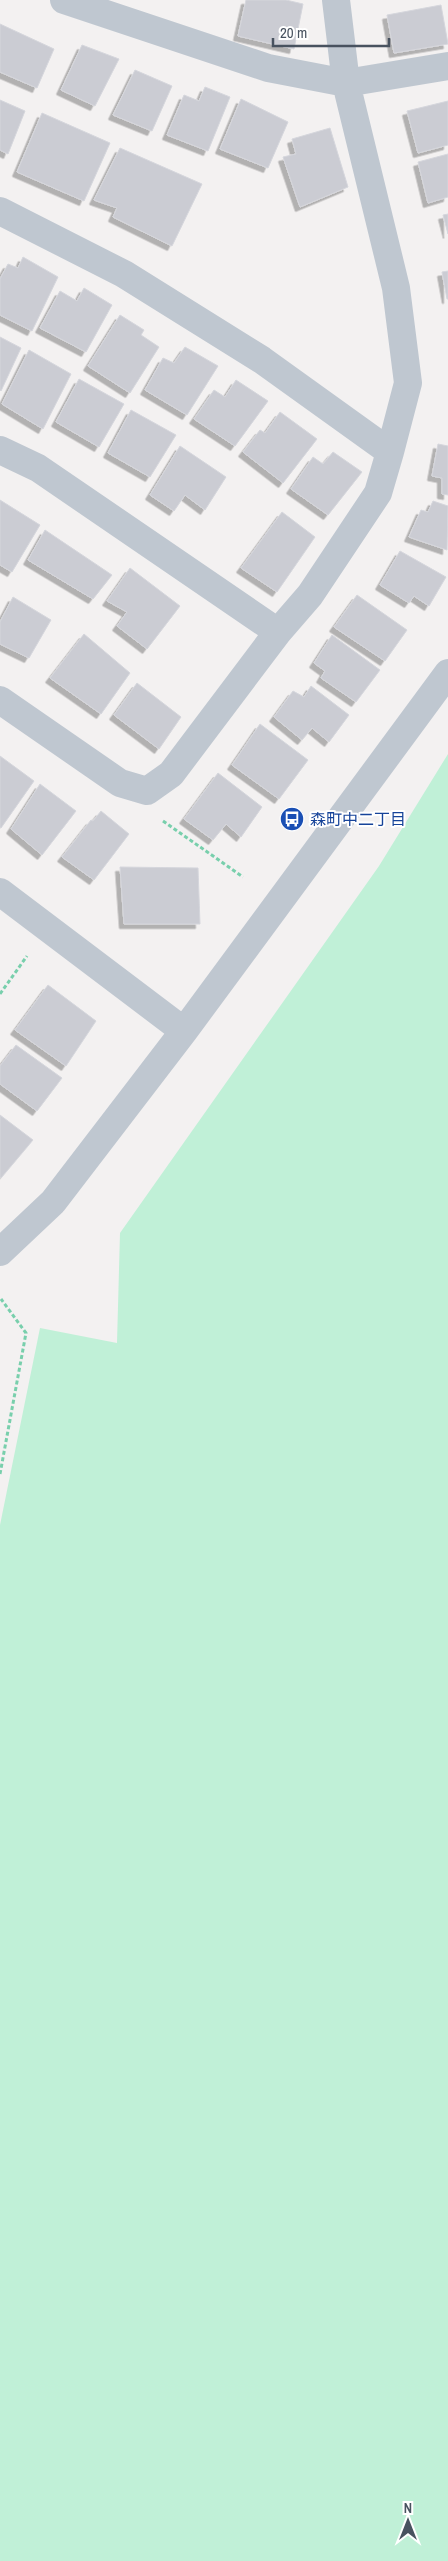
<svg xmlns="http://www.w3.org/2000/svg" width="448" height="2561" font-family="'Archivo Narrow','Noto Sans JP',sans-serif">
	<defs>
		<filter id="shadow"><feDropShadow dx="-4.5" dy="4.5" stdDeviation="0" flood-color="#0004"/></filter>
	</defs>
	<rect width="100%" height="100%" fill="#f3f1f1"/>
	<path fill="#c0f0d7" d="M448,754V2561H0V1525L40,1328L117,1343L120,1233L379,866Z"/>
	<path fill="#cbccd3" stroke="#d5d6dc" filter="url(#shadow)" d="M246,0H286L303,4L294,49L238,36Z
		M441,5L448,44L394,53L387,15Z
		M0,24L54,49L37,88L0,72Z
		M82,45L119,59L95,106L61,90Z
		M135,70L172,86L152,131L113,115Z
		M205,87L230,97L208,151L167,135L184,95L199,101Z
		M241,99L288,122L268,168L220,149Z
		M0,100L25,111L8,154L0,150Z
		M448,101V145L418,153L407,111Z
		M42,113L110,143L84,201L17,172Z
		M330,128L348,187L300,207L283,157L296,154L292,139Z
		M120,148L202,184L172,246L113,217L117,208L94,200Z
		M448,154V197L428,203L418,162Z
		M448,214V234L443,215Z
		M23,257L58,277L32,331L0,315V279L8,264L18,268Z
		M448,271V299H447L442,272Z
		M84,288L112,305L86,352L40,328L60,291L77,301Z
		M120,315L144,330L141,335L159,347L130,393L88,366Z
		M0,337L21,348L1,391L0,390Z
		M185,347L218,366L187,415L145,390L163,358L174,363Z
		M29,350L71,374L43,429L2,404Z
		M79,379L124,404L99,447L56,422Z
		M236,380L268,401L235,446L194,419L214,390L225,397Z
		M131,410L176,435L150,477L108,453Z
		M280,412L317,439L283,483L243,452L260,430L265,433Z
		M438,444L448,446V495L442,494V478L432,476Z
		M180,446L226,477L205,510L185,495L174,511L150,495Z
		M333,452L362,472L328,515L291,489L313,457L323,464Z
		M0,500L40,525L12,572L0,565Z
		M433,501L448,506L447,550L409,537L421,510L428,512Z
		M282,512L315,537L277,592L241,568Z
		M45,530L112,575L93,599L28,560Z
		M400,551L446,577L429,606L414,596L409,603L380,585Z
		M130,568L180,606L147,649L117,626L127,612L107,601Z
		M357,595L407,630L385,661L334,627Z
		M13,597L51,620L29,658L0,644V622Z
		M84,634L130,673L101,714L50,678Z
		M332,635L380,670L356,702L321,678L325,671L314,663Z
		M137,683L181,717L159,749L114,715Z
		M311,686L349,715L329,742L312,728L302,740L274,717L293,691L304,697Z
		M260,724L308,760L279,799L232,765Z
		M0,756L34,781L1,828L0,827Z
		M218,773L262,807L241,837L226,824L213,840L184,819Z
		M40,784L76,811L42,855L11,829Z
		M101,811L129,834L94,880L62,857L91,820L93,821Z
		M120,867L198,868L200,924H124Z
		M48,985L96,1021L66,1066L15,1030Z
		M16,1045L62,1078L37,1111L0,1084V1066Z
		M0,1115L33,1140L1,1178L0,1177Z"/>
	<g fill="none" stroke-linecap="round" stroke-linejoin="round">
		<path stroke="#78cfac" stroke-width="3" stroke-dasharray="4 2.5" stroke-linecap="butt" d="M163,821L243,877
			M0,994L27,956
			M0,1474L26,1333L1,1299"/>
		<path stroke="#bfc7d0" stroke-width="28" d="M64,0L268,68L346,83L448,66
			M336,0L346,83L396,288L408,383L390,452
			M0,211L124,274L262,360L390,452L378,493L310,595L278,632L171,774L147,791L120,783L0,700
			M0,450L38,468L278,632
			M0,892L184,1031
			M0,1252L53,1202L184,1031L448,673"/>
	</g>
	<defs>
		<g id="bus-disc" transform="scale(1.25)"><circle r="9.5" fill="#1a4fb4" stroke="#fff"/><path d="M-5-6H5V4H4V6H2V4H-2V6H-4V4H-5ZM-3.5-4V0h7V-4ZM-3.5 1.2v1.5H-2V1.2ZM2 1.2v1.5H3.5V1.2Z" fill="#fff"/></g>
	</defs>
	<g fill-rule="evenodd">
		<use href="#bus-disc" x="292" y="819"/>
	</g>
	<g text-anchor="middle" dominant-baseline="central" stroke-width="4" stroke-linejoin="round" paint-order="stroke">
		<g font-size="16" fill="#164399" stroke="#fff" text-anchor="start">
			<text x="310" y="819">森町中二丁目</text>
		</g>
	</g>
	<g transform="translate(408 2521)" stroke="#ffffff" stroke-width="4" paint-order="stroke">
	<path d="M0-4L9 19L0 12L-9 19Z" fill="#48525f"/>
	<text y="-8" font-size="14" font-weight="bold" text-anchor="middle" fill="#48525f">N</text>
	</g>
	<path d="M273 38v8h116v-8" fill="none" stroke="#48525f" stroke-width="2.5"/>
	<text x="280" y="38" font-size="15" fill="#48525f" stroke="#ffffff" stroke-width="4" paint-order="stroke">20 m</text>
</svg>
